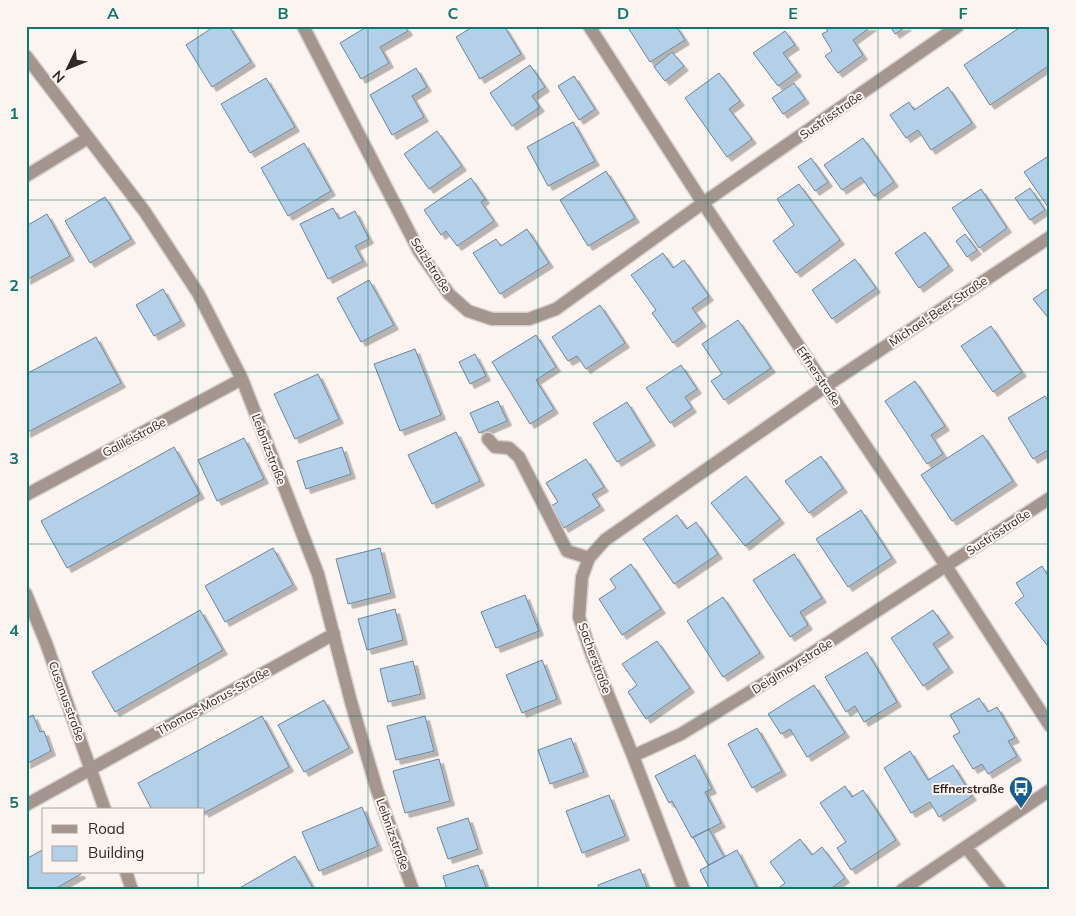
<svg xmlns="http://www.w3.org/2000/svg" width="1076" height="916" font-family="Mulish,sans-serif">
	<defs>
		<filter id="shadow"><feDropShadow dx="4.5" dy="4.5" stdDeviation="0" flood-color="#0004"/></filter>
	</defs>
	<rect width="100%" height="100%" fill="#fbf4f0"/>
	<path fill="#b4cfe8" stroke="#6c869d" filter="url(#shadow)" d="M215,26H229L251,62L212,87L186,45Z
		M368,26H405L408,31L380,47L389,63L361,79L340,43Z
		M474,26H504L521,54L480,79L456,37Z
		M627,26H676L685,40L650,62Z
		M824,26H872L853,40L863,55L838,73L825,56L832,51L822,34L828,31Z
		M890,26H907L895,34Z
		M1022,26H1044L1050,35V65L990,105L964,65Z
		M785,31L795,45L783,53L797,72L778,86L753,53Z
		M672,52L684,66L665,81L654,67Z
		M530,65L545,87L532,96L540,107L512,126L490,93Z
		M416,68L427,87L412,96L424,117L392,135L370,95Z
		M719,73L740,101L729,109L752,139L727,157L685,98Z
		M574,76L595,109L579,120L558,86Z
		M266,78L295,127L250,153L221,104Z
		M794,83L805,99L783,114L772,98Z
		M948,87L972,123L931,150L918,130L906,138L890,115L909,102L914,110Z
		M573,122L595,161L548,186L527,147Z
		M437,131L462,166L429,189L404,154Z
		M863,138L894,182L874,196L861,177L842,190L824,165Z
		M304,143L331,191L288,216L261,168Z
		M1050,155V210L1024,172Z
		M811,158L828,182L815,191L798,167Z
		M606,171L635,218L588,246L560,200Z
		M471,178L485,199L481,202L494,221L457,246L446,231L441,235L424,210Z
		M799,184L840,240L796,273L773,241L794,225L777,199Z
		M1030,188L1045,210L1030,220L1015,198Z
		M981,189L1007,228L979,248L952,208Z
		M105,197L131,239L90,263L65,221Z
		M333,208L339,219L355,211L369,239L355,246L363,261L328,279L300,224Z
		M47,214L70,256L26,280V226Z
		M527,229L549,263L500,294L473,253L496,239L501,246Z
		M925,232L949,266L919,288L895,253Z
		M965,234L977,250L967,257L956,241Z
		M663,253L673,268L684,260L709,296L692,308L702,322L673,343L652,313L656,310L631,275Z
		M855,259L876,288L832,319L812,290Z
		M369,280L394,325L361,342L337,298Z
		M1050,287V320L1033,299Z
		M163,289L181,321L154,336L136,305Z
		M600,305L625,343L586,369L577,356L568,361L552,337Z
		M738,320L771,368L724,400L711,381L722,374L702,344Z
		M991,326L1022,372L993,392L961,346Z
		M536,335L556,367L536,380L554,409L530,424L492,362Z
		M96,337L121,383L26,433V374Z
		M415,349L441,415L400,431L374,364Z
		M475,354L486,376L470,384L459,362Z
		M681,365L697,389L685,397L692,408L670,423L646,388Z
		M318,374L339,419L295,439L274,394Z
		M915,381L945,426L931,435L943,454L927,464L885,401Z
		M1045,396L1050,404V449L1033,459L1008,418Z
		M498,401L507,421L479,433L470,413Z
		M627,402L651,441L617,462L593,423Z
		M456,432L480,481L432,504L408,455Z
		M983,435L1013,481L952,521L921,475Z
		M244,438L264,479L217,501L198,460Z
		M174,447L200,494L67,568L41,521Z
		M342,447L351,474L306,489L297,461Z
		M821,456L843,488L809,513L785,481Z
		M586,459L604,487L592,494L600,506L564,528L551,506L558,502L546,483Z
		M746,476L780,519L745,546L711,503Z
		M861,510L892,558L848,587L816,539Z
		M677,515L687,529L696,522L718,554L674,584L643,539Z
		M273,548L293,585L225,622L205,586Z
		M380,548L391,593L348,604L336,559Z
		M794,554L822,598L800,612L808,625L790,637L753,580Z
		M631,564L661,609L622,635L599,599L616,588L610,579Z
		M1042,566L1050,579V649L1015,603L1024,596L1016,583Z
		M525,595L539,631L496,648L481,612Z
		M723,597L760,653L723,677L687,621Z
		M395,609L403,640L367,650L358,619Z
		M200,610L223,650L115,712L92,672Z
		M933,610L949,633L933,644L949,668L923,686L891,638Z
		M657,641L690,688L646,719L628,692L637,685L622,664Z
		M867,652L897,702L864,722L855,706L846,712L825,677Z
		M542,660L557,699L522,713L506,675Z
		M413,661L421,694L388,702L380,669Z
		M814,685L845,733L807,757L790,729L781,734L768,714Z
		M979,698L988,712L997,707L1015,738L1008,741L1017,756L988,774L982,764L973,769L953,736L960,732L950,715Z
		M324,700L349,748L304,772L278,725Z
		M33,715L40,732L44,731L51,751L26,764V719Z
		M262,716L289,767L204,813V810H152L138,783Z
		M425,716L434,751L396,760L387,726Z
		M757,728L782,771L752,788L728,744Z
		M571,738L584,772L550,784L538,750Z
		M910,751L928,780L953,765L972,796L939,817L930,802L911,813L884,768Z
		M695,755L712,789L705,792L721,823L692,838L672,801L669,803L655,776Z
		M439,759L450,801L405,813L393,771Z
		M845,786L852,797L863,790L896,840L851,870L837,848L846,842L820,803Z
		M609,795L625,836L582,853L566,811Z
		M362,807L378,846L319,871L302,832Z
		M468,818L478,849L448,859L437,828Z
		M709,829L724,857L708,865L693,837Z
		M800,839L812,855L822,847L845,878L829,890H776L785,883L770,862Z
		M44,849V872H80L81,874L53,890H26V859Z
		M737,850L757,888L754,890H710L700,870Z
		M295,856L314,890H236Z
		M478,865L487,890H447L443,876Z
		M640,869L648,890H599L598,885Z"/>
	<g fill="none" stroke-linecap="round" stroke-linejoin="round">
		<g stroke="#d7cfcb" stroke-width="15">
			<path id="minor" d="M303,26L419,251L449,294L468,311L492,319H529L556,309L703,203L958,26
				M589,26L703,203L946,566L1050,726
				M26,56L145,212L198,293L242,379L318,574L351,702L377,790L413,890
				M26,176L88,138
				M488,439L495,447L509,448L519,457L567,551L589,558
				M26,495L242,379
				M26,594L46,643L105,810
				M633,756L681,734L797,663L1050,498
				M26,805L334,634
				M966,847L1000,890
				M126,872L132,890
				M684,890L633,756L590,650L579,617L582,577L589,558L605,540L826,386L1050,237
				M902,890L1050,790"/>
		</g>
		<use href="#minor" stroke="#a5958f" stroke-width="12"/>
	</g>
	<path fill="none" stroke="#0f766e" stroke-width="1" stroke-opacity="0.55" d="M198,26V810M368,26V890M538,26V890M708,26V890M878,26V890M26,200H1050M26,372H1050M26,544H1050M26,716H1050M198,872V890"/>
	<defs>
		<g id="bus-pin" transform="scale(1.25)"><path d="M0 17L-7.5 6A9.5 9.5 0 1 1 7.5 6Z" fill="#165d91" stroke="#fbf4f0"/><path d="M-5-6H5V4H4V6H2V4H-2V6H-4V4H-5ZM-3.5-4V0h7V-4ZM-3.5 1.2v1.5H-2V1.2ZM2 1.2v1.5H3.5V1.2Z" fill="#fff"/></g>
	</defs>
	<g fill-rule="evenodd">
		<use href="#bus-pin" x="1021" y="788"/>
	</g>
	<g text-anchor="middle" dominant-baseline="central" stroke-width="4" stroke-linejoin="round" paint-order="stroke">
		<g font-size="12" fill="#352722" stroke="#fbf4f0">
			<text transform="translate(831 115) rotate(-35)">Sustrisstraße</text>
			<text transform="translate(431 265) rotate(57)">Sälzlstraße</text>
			<text transform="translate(938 311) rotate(-34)">Michael-Beer-Straße</text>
			<text transform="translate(819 376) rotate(56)">Effnerstraße</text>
			<text transform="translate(134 437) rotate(-28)">Galileistraße</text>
			<text transform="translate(269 449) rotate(69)">Leibnizstraße</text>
			<text transform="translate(998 532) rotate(-33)">Sustrisstraße</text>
			<text transform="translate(595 658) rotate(70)">Sacherstraße</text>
			<text transform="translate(792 666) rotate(-32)">Deiglmayrstraße</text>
			<text transform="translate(67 701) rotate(70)">Cusanusstraße</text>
			<text transform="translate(213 701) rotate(-29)">Thomas-Morus-Straße</text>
			<text transform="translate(393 834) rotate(70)">Leibnizstraße</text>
		</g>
		<g font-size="12" font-weight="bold" fill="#352722" stroke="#fbf4f0" text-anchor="end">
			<text x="1004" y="788">Effnerstraße</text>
		</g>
	</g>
	<rect width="1076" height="916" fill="none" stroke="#fbf4f0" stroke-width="55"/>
	<rect x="42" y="808" width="162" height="65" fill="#fbf4f0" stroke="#aca29e"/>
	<rect x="52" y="825" width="25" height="8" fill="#a5958f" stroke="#aca29e"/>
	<text x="88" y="834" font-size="15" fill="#352722">Road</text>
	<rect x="52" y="846" width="25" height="15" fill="#b4cfe8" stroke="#aca29e"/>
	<text x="88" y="858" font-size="15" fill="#352722">Building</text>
	<g transform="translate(68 68) rotate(227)" stroke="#fbf4f0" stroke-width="4" paint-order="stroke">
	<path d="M0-4L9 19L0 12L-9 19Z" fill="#352722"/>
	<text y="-8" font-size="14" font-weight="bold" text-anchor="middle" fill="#352722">N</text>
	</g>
	<rect x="28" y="28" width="1020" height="860" fill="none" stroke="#0f766e" stroke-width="2"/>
	<g font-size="16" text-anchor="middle" font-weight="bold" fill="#0f766e">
		<text x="113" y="19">A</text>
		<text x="283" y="19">B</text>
		<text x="453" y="19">C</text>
		<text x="623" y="19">D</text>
		<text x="793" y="19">E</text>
		<text x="963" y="19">F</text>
		<text x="14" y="119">1</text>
		<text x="14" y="291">2</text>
		<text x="14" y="464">3</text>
		<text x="14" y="636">4</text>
		<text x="14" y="808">5</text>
	</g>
</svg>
